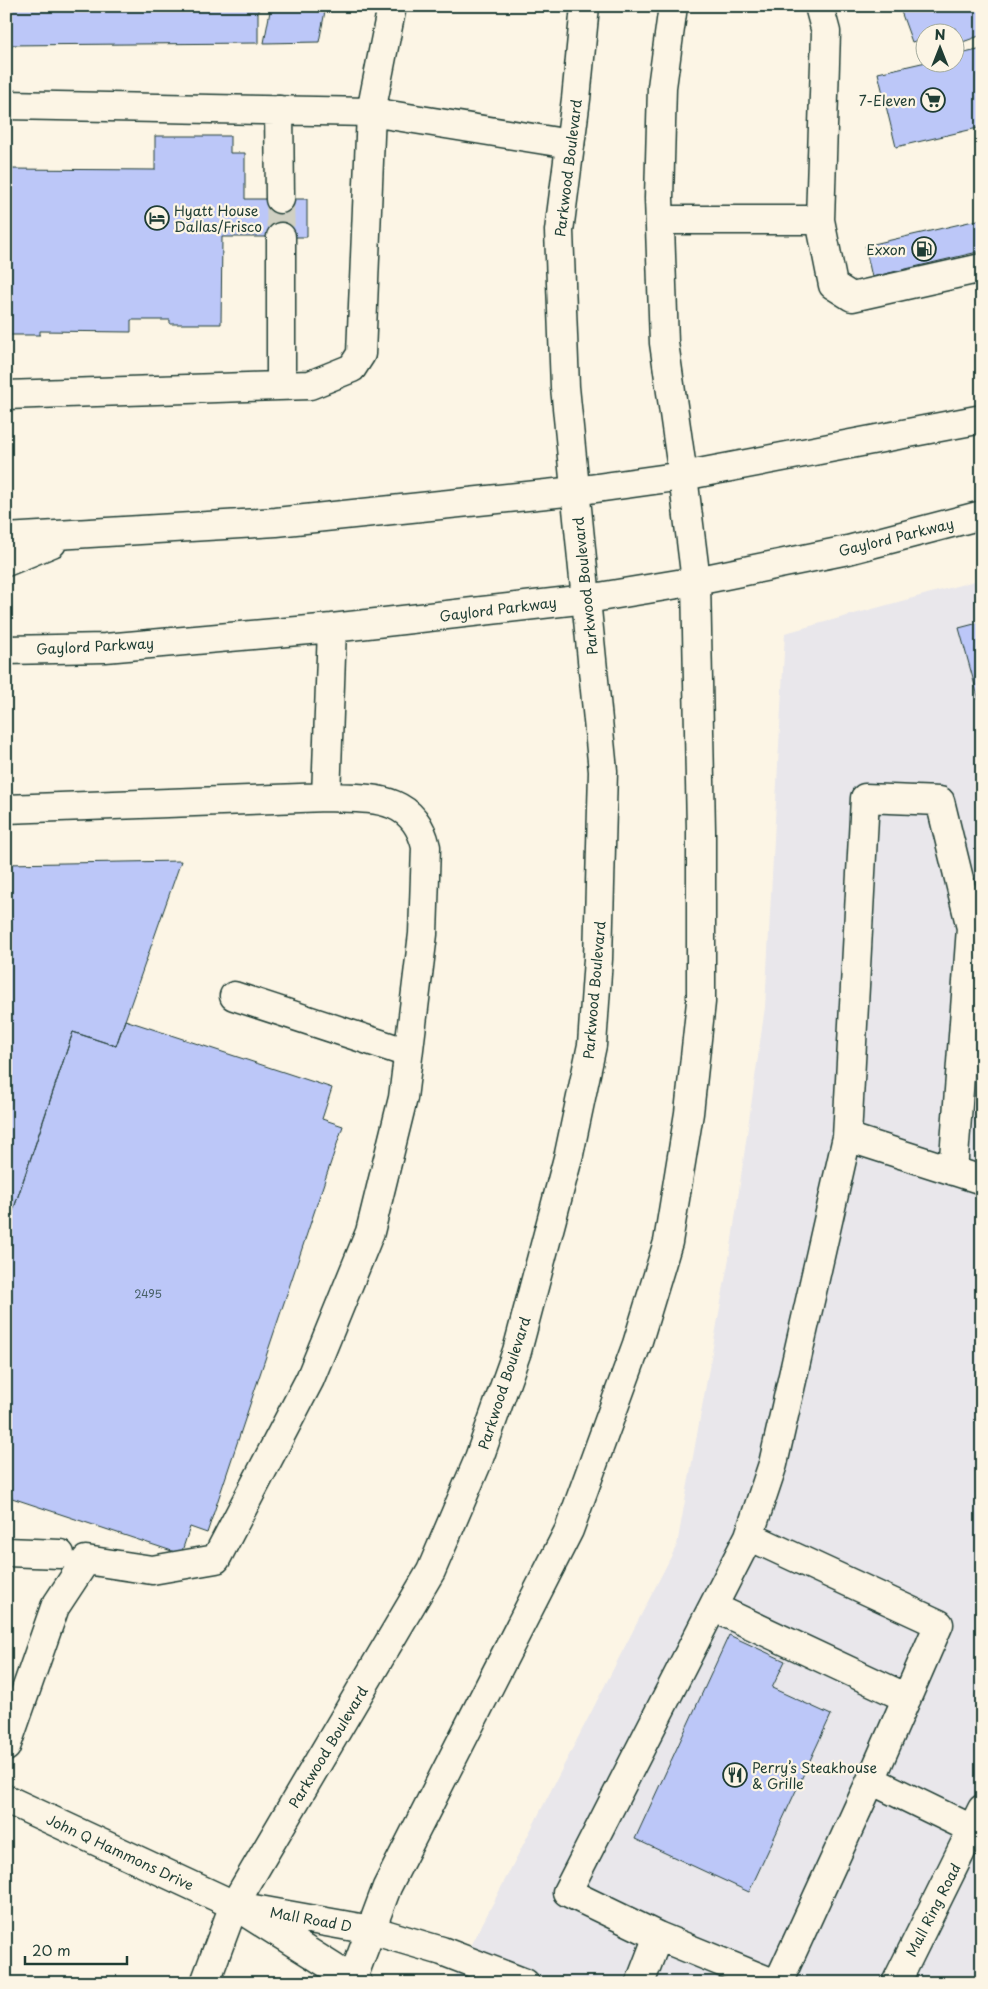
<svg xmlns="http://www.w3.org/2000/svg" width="988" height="1989" font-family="'Playpen Sans',sans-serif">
	<rect width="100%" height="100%" fill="#fcf5e5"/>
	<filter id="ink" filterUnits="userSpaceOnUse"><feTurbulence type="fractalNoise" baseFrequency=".02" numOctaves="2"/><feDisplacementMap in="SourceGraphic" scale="10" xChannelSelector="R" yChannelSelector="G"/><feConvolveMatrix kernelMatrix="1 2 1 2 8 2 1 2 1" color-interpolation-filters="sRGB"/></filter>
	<g filter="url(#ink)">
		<path fill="#e9e7eb" d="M982,579V1983H452L677,1545L731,1247L765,1007L785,633Z"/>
		<path fill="#bcc7f8" stroke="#1f3d34" d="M6,6H258V43L6,45Z
			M271,6H326L319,42L264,43Z
			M899,6H982V35L960,43L955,28L941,32H926V38L912,42Z
			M982,49V127L896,147L878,73L926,62H956V55Z
			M155,136H230V153H245V199H307V237H222L221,324H170V320H131V332L40,331V335H6V169L155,170Z
			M982,219V251L872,277L865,246Z
			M982,622V711L959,628Z
			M181,861L116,1046L73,1032L6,1232V864Z
			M125,1020L332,1088L322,1119L343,1126L207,1533L190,1527L181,1554L6,1496V1232L73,1032L116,1046Z
			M729,1635L785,1661L772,1688L831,1715L749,1892L635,1839Z"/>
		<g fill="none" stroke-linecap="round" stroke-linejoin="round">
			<path stroke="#d0d0c2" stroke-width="28" stroke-dasharray="28 14" stroke-linecap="butt" d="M280,199L281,237"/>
			<g stroke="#1f3d34" stroke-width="31">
				<path id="minor" d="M6,105L371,112L392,6
					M279,110L280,199
					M660,220H820L826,32L819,6
					M820,220L833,285L852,297L982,268
					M281,237V385
					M6,395L310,385L352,368L361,354L371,112L570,144
					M6,538L276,522L575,491L683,476L982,419
					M6,562L52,543
					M6,650L105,648L332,628L587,599L696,581L848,550L982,515
					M326,797L332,628
					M6,809L326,797C368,799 414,793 426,847L423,934L403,1098L370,1232L310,1379L216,1559L152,1570L86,1560L55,1607L6,1747
					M234,996L408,1053
					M953,1171L971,928L940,801L865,798L847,1137L982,1180
					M749,1536L773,1464L847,1137
					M6,1552L60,1554
					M713,1607L907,1698
					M871,1780L982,1834
					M6,1799L234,1905L358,1983
					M248,1908L371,1930L442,1951L525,1983
					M640,1983L658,1936
					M773,1983L658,1936L567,1892L749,1536L939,1624L871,1780L778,1983
					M896,1983L982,1809"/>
			</g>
			<g stroke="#1f3d34" stroke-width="31">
				<path id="major" d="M205,1983L234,1905L431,1571L478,1461L517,1351L569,1154L592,1045L598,959L603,771L565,387L559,231L576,99L585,6
					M351,1983L387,1887L569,1530L637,1344L668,1242L689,1113L701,1002V831L696,581L683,476L664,343L659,198L662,87L673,6"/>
			</g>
			<use href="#minor" stroke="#fcf5e5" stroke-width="28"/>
			<use href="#major" stroke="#fcf5e5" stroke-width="28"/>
		</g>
	</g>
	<defs>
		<g id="supermarket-ring" transform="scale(1.25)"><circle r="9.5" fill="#fcf5e5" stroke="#1f3d34" stroke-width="1.5"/><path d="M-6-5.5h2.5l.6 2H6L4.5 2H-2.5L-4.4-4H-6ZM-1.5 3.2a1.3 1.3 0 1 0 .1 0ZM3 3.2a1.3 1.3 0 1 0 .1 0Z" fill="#1f3d34"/></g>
		<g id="hotel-ring" transform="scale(1.25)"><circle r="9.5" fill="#fcf5e5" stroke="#1f3d34" stroke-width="1.5"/><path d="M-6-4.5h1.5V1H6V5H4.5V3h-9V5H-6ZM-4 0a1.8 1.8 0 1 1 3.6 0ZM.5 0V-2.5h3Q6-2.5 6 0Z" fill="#1f3d34"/></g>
		<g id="fuel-ring" transform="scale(1.25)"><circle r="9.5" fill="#fcf5e5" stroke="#1f3d34" stroke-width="1.5"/><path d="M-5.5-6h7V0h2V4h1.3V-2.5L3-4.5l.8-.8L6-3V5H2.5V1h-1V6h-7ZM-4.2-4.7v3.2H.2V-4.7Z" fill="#1f3d34"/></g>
		<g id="restaurant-ring" transform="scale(1.25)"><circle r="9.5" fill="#fcf5e5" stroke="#1f3d34" stroke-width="1.5"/><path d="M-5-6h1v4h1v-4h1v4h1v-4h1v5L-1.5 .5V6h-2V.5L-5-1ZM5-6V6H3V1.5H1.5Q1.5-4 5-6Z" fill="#1f3d34"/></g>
	</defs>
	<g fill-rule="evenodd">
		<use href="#supermarket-ring" x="933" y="100"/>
		<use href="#hotel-ring" x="157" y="218"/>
		<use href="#fuel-ring" x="924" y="249"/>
		<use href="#restaurant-ring" x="735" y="1775"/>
	</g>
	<g text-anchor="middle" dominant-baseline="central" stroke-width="4.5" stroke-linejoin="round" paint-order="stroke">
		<g font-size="11" fill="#466065">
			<text x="148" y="1293">2495</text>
		</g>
		<g font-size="14" fill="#1f3d34" stroke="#fcf5e5" text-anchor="end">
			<text x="916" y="100">7-Eleven</text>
			<text x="174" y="210" text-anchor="start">Hyatt House<tspan x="174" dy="16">Dallas/Frisco</tspan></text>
			<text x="906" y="249">Exxon</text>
			<text x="752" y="1767" text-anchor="start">Perry’s Steakhouse<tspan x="752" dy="16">&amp; Grille</tspan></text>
		</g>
		<g font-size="14" fill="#1f3d34" stroke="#fcf5e5">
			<text transform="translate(568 168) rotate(-83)">Parkwood Boulevard</text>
			<text transform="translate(896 537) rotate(-14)">Gaylord Parkway</text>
			<text transform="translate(585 586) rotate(-96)">Parkwood Boulevard</text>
			<text transform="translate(498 609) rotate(-7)">Gaylord Parkway</text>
			<text transform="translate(95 646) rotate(-3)">Gaylord Parkway</text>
			<text transform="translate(594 990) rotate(-85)">Parkwood Boulevard</text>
			<text transform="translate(504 1383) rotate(-72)">Parkwood Boulevard</text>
			<text transform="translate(328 1747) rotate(-59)">Parkwood Boulevard</text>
			<text transform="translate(120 1852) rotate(25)">John Q Hammons Drive</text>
			<text transform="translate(933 1910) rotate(-63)">Mall Ring Road</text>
			<text transform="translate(311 1919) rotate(10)">Mall Road D</text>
		</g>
	</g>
	<rect width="988" height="1989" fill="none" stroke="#fcf5e5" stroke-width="25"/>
	<rect x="12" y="12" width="963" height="1964" fill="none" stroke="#1f3d34" stroke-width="2" filter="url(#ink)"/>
	<g transform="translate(940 48)"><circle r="24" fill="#fcf5e5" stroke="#a4ab9e"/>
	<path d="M0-4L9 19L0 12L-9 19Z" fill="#1f3d34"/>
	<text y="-8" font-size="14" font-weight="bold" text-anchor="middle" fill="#1f3d34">N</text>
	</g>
	<path d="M25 1956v8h102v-8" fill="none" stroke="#1f3d34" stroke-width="2.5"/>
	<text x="32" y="1956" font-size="15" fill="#1f3d34" stroke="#fcf5e5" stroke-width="4" paint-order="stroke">20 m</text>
</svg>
